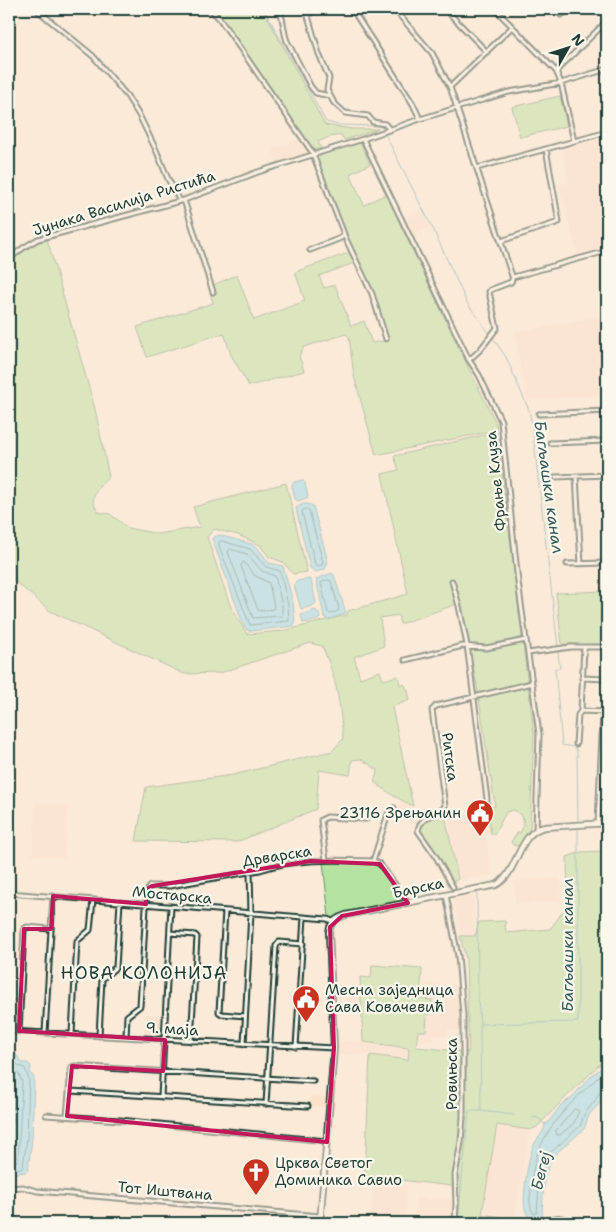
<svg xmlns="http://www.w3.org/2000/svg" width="616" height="1232" font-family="'Shantell Sans',sans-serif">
	<rect width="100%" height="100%" fill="#fbead8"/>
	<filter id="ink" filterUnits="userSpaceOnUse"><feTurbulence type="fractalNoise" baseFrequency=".02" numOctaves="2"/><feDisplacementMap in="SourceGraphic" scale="10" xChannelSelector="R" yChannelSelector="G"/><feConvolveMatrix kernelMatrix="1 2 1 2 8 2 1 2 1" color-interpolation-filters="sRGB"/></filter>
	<g filter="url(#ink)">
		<path fill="#fbe1ca" d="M607,135V247L578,255L558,185L568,182L562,148Z
			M300,139L309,152L277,163L272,149Z
			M422,210L430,228L411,237L403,219Z
			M607,315V395L527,400L514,332Z
			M404,800L425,818L416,829L395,810Z
			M36,803L68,805L64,858L32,855Z
			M487,810L491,834L485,835L493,875L459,881L447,818Z
			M560,878L561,901L515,904L514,881Z
			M474,894L475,936H460L453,898Z
			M426,983L459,985L461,1031L448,1030V1036L434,1035L433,1041L418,1040V1031L427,1014H431L432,999L424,998Z
			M336,990L362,991V1003L345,1002V999H335Z
			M146,1015L165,1016L164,1037L145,1035Z
			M339,1040L409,1047L408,1060L370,1055H339Z
			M310,1096L326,1097L325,1107L310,1106Z
			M497,1124L530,1130L515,1219L482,1214Z
			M373,1182L407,1185L404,1223L370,1221Z
			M416,1198L454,1200L453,1223H414Z"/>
		<path fill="#b4e2a0" stroke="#6a906a" d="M213,9H263L325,125L352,129H378L344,140L341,135L329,137L318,142L321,148L314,150L224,21Z
			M560,96L567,126L520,137L512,107Z
			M360,142L370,164L350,174L364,205L386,194L469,369L496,423L497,430L376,455L354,376L349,337L346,334L304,347L299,356L304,371L249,386L231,355L224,333L147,357L137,327L213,303L209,289L213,287V285L237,275L254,320L305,301L295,272L351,252L357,262L319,276L324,288L335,285L351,326L364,321L372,343L388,340C379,310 369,278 352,251L315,156Z
			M47,239L95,409L109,477C97,488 88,497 98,512L110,514L128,528L158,534L200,527L193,507L286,483L307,572L293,574L283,562L269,557L260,545L238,535L214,529L207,537L230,605L247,634L283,631L347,615L348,611L408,594L382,474L399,470L394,456L497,432L534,734L530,828L519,846L513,845L511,842L518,832L520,833C526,823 524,814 513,810L506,812L494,835L491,834L487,808L495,806L477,685L454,579H451L457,604L400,624L398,615L380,618L384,646L354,657L360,678L380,671L383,680L398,676L400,685L404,684L408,691L410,700L392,707L413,806L394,796L374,782L378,770L361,759L352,760L350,775L319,770L316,809L237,842L136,841L146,787L233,775L332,751L343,739C340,703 337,679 322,646L310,643L220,673L184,674L50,611L9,576V262C19,251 31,242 47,239Z
			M607,591V645L562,644L556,593Z
			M445,816L458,879L451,883L419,831L430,817L436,818Z
			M607,851V1057L562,1101L537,1127L530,1130L497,1125L482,1214L515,1219L512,1223H458L461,1187L365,1176L370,1055L408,1060L409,1048L363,1042L360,977L371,978L372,965L422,969L420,999L432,1000L431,1014L427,1015L426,1031H418L416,1047L469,1052L466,959L460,936H475L479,922L505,921L506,933L550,929L568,905L567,857L581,852Z
			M323,862L376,864L406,902L334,919L329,917Z
			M9,1000H19L17,1030H9Z"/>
		<path fill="#8fdaef" stroke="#629ba4" d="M302,480L305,483L308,497L298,501L295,499L292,485L294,482Z
			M303,504H308L313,506L328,562L325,569L316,572L310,568L297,513L296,508Z
			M219,535L252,544L257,547L269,563L283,566L293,602L295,624L294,626L251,631L247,630L243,624L215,547L212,538Z
			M332,573L334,575L346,613L328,620L324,616L316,579Z
			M309,579L311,580L316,603L312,606L301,609L294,585L297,581Z
			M315,610L319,613L320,618L318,620L303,623L301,615Z
			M9,1054H16L22,1063H27L31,1066L30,1073L34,1077L32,1139L28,1170L25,1172L9,1174Z
			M607,1064V1094H604L601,1102L589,1115L584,1129L553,1156L549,1165L545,1176L543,1195L542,1215L544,1223H531C530,1218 526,1214 525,1209C522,1196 528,1155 535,1143C538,1137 545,1132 545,1123L547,1124L561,1105L571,1098L592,1075Z"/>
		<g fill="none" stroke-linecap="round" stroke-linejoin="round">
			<path stroke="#4c7c7f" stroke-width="1" d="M307,509L309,511L323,562L322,565L318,566L315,564L302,512L303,510Z
				M222,541L250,549L266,567L280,571L288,605L289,621L250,625L219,546V542Z
				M231,549L247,554L262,571L275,576L282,605V616L253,618L228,552L229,550Z
				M244,562L254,575L269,583L274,606L273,609L260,611L258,610L241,566Z
				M329,580L331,581L339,609L338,611L330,614L328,612L321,583L323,581Z
				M9,1059L13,1060L19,1066L25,1068L29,1080L27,1138L23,1166L22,1168L9,1169
				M9,1066L19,1074L22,1082L18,1160L16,1162H9
				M607,1071C603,1074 598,1076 595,1080C561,1112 533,1139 531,1188C530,1197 528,1206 534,1214L537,1212L540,1174L549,1154L580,1126L585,1113L596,1099L600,1092L607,1089
				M9,1076L13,1079L15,1084L11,1153L9,1155
				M575,1109L579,1111L574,1123L560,1135H557L556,1131Z"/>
			<path stroke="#629ba4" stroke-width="1" d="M264,9L326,122L338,125L379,126L383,129
				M385,134L434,231L467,303L490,334
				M493,338L506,357L529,410L532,425L558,647
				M558,652L560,668H555L562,745L574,747L577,751L578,822
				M477,892L478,999L480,1024L481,1111L514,1115
				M480,1024L578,1022V830
				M532,1117L538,1118L546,1125
				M459,1223L458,1218L469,1111H481"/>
			<g stroke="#1f3d34" stroke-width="7">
				<path id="street" d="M36,9L93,56L127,96L140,117L157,152L168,179L180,201
					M210,9L219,18L312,152L344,234L341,238L310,250
					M279,9C284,20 283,30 287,41L311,87L316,93L330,96
					M315,9L308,16L319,54L329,78L327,90L334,103L345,113L368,116L373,122L385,124L390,130
					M352,9L413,104L420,119
					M394,9L432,53L450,87L512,276L513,277L511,282L490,290L489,292L497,328L480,350L469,360
					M445,9L487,52
					M495,9L556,71L561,83L574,141
					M554,9L561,15L570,9
					M556,71L607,21
					M450,87L512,27
					M477,168L607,132
					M184,200L213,292
					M344,235L372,294L386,339
					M501,241L559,222L546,149
					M9,259L23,248L38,239L184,200L258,172L363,139
					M513,277L607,251
					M539,414L607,411
					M550,443L607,441
					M576,476L581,564
					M555,477L607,475
					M567,564L607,563
					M452,581L459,606L467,645L487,799L485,810
					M528,653L571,647H607
					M405,660L463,646L486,648L526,640
					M582,678L607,679
					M581,711L607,712
					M576,744L578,715L581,711L584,647
					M598,824L603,712
					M536,830L539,734L518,582L501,421L479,375L469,360L363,139L420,119L509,92L561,83L607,69
					M326,860L321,820L327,817L366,819
					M373,861L388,814L394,808
					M453,887L435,855L418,831C420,815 438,816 445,806L432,710L436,706L532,683
					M9,893L327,919L333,921
					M446,895L458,956L463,1015V1117L461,1142L455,1175L456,1204L455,1223
					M225,911L219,1012L222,1014L245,1016
					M170,933L195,935L197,937L191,1041
					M9,1031L334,1048
					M19,1031L24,929L27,927L51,929
					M45,1033L53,896
					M72,1034L77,941L90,930L93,900
					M99,1036L102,979L116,967L120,902
					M126,1037L127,1016L140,1006L147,891L150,886H170L260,870C296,858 336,860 373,861L380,864L408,902
					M244,1044L251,913L250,872
					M296,1047L304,917
					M70,1091L308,1106
					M161,1097L171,906
					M266,1104L276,946L279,942L303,944
					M46,1115L120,1120L326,1141
					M67,1116L71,1068L74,1066L313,1081
					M9,1188L23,1187L37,1191L320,1216"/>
			</g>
			<g stroke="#1f3d34" stroke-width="8">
				<path id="secondary" d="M320,1223L334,1048L329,932C330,922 337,918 346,915L496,885C519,873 517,832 545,827L607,823
					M536,1223L558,1218L584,1223"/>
			</g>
			<use href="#street" stroke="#fbf7ec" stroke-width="3"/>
			<use href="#secondary" stroke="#fbf7ec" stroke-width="4.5"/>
		</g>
	</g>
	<path d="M0 0H616V1232H0ZM311,861L380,864L408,903L342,916L330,927L334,1048L327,1142L67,1116L72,1066L163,1071L165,1040L19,1031L24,929H51L53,896L146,904L147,889L152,886Z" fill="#fbead8" fill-opacity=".55" fill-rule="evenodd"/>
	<path fill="none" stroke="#c2185b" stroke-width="4" stroke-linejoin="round" d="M311,861L380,864L408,903L342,916L330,927L334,1048L327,1142L67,1116L72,1066L163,1071L165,1040L19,1031L24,929H51L53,896L146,904L147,889L152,886Z"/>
	<defs>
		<g id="civic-pin" transform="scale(1.4375)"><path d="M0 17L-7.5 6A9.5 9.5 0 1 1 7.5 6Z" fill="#c8321e" stroke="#fbf7ec"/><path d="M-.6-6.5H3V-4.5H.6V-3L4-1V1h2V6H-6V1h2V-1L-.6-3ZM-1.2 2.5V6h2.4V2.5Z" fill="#fff"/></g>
		<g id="church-pin" transform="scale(1.4375)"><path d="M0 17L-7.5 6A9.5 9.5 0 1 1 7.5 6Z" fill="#c8321e" stroke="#fbf7ec"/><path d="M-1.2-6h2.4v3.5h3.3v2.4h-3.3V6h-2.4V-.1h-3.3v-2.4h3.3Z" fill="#fff"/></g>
	</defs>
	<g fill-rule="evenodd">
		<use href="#civic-pin" x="480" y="813"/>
		<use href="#civic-pin" x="306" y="999"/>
		<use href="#church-pin" x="256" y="1172"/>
	</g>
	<g text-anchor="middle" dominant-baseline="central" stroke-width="4.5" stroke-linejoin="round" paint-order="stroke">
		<g font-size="15" fill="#1f3d34" stroke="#fbf7ec">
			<text transform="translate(124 203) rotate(-17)">Јунака Василија Ристића</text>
			<text transform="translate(496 481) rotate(-96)">Фрање Клуза</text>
			<text transform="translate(450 757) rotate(83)">Ритска</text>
			<text transform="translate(277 856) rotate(-9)">Дрварска</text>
			<text transform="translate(418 888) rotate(-12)">Барска</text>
			<text transform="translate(172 895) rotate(5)">Мостарска</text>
			<text transform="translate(172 1029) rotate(3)">9. маја</text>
			<text transform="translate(452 1074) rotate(-90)">Ровињска</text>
			<text transform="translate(165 1191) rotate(5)">Тот Иштвана</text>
		</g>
		<g font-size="15" fill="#1f3d34" stroke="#fbf7ec" text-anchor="start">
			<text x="461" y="813" text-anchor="end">23116 Зрењанин</text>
			<text x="325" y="990">Месна заједница<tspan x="325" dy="17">Сава Ковачевић</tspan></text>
			<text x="275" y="1163">Црква Светог<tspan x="275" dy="17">Доминика Савио</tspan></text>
		</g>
		<g font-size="16" font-style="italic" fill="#355c59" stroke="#fbf7ec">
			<text transform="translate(549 487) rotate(82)">Багљашки канал</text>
			<text transform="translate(567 945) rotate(-90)">Багљашки канал</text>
			<text transform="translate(541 1171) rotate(-76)">Бегеј</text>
		</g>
		<g font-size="18" letter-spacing="1" fill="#1f3d34" stroke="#fbf7ec">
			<text x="144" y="973">НОВА КОЛОНИЈА</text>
		</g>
	</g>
	<rect width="616" height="1232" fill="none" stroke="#fbf7ec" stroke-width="30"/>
	<rect x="15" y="15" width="586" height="1202" fill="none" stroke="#1f3d34" stroke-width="2" filter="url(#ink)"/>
	<g transform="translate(568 48) rotate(51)" stroke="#fbf7ec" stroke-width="4" paint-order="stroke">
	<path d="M0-4L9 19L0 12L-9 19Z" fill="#1f3d34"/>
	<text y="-8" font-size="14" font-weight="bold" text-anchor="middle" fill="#1f3d34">N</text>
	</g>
</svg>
